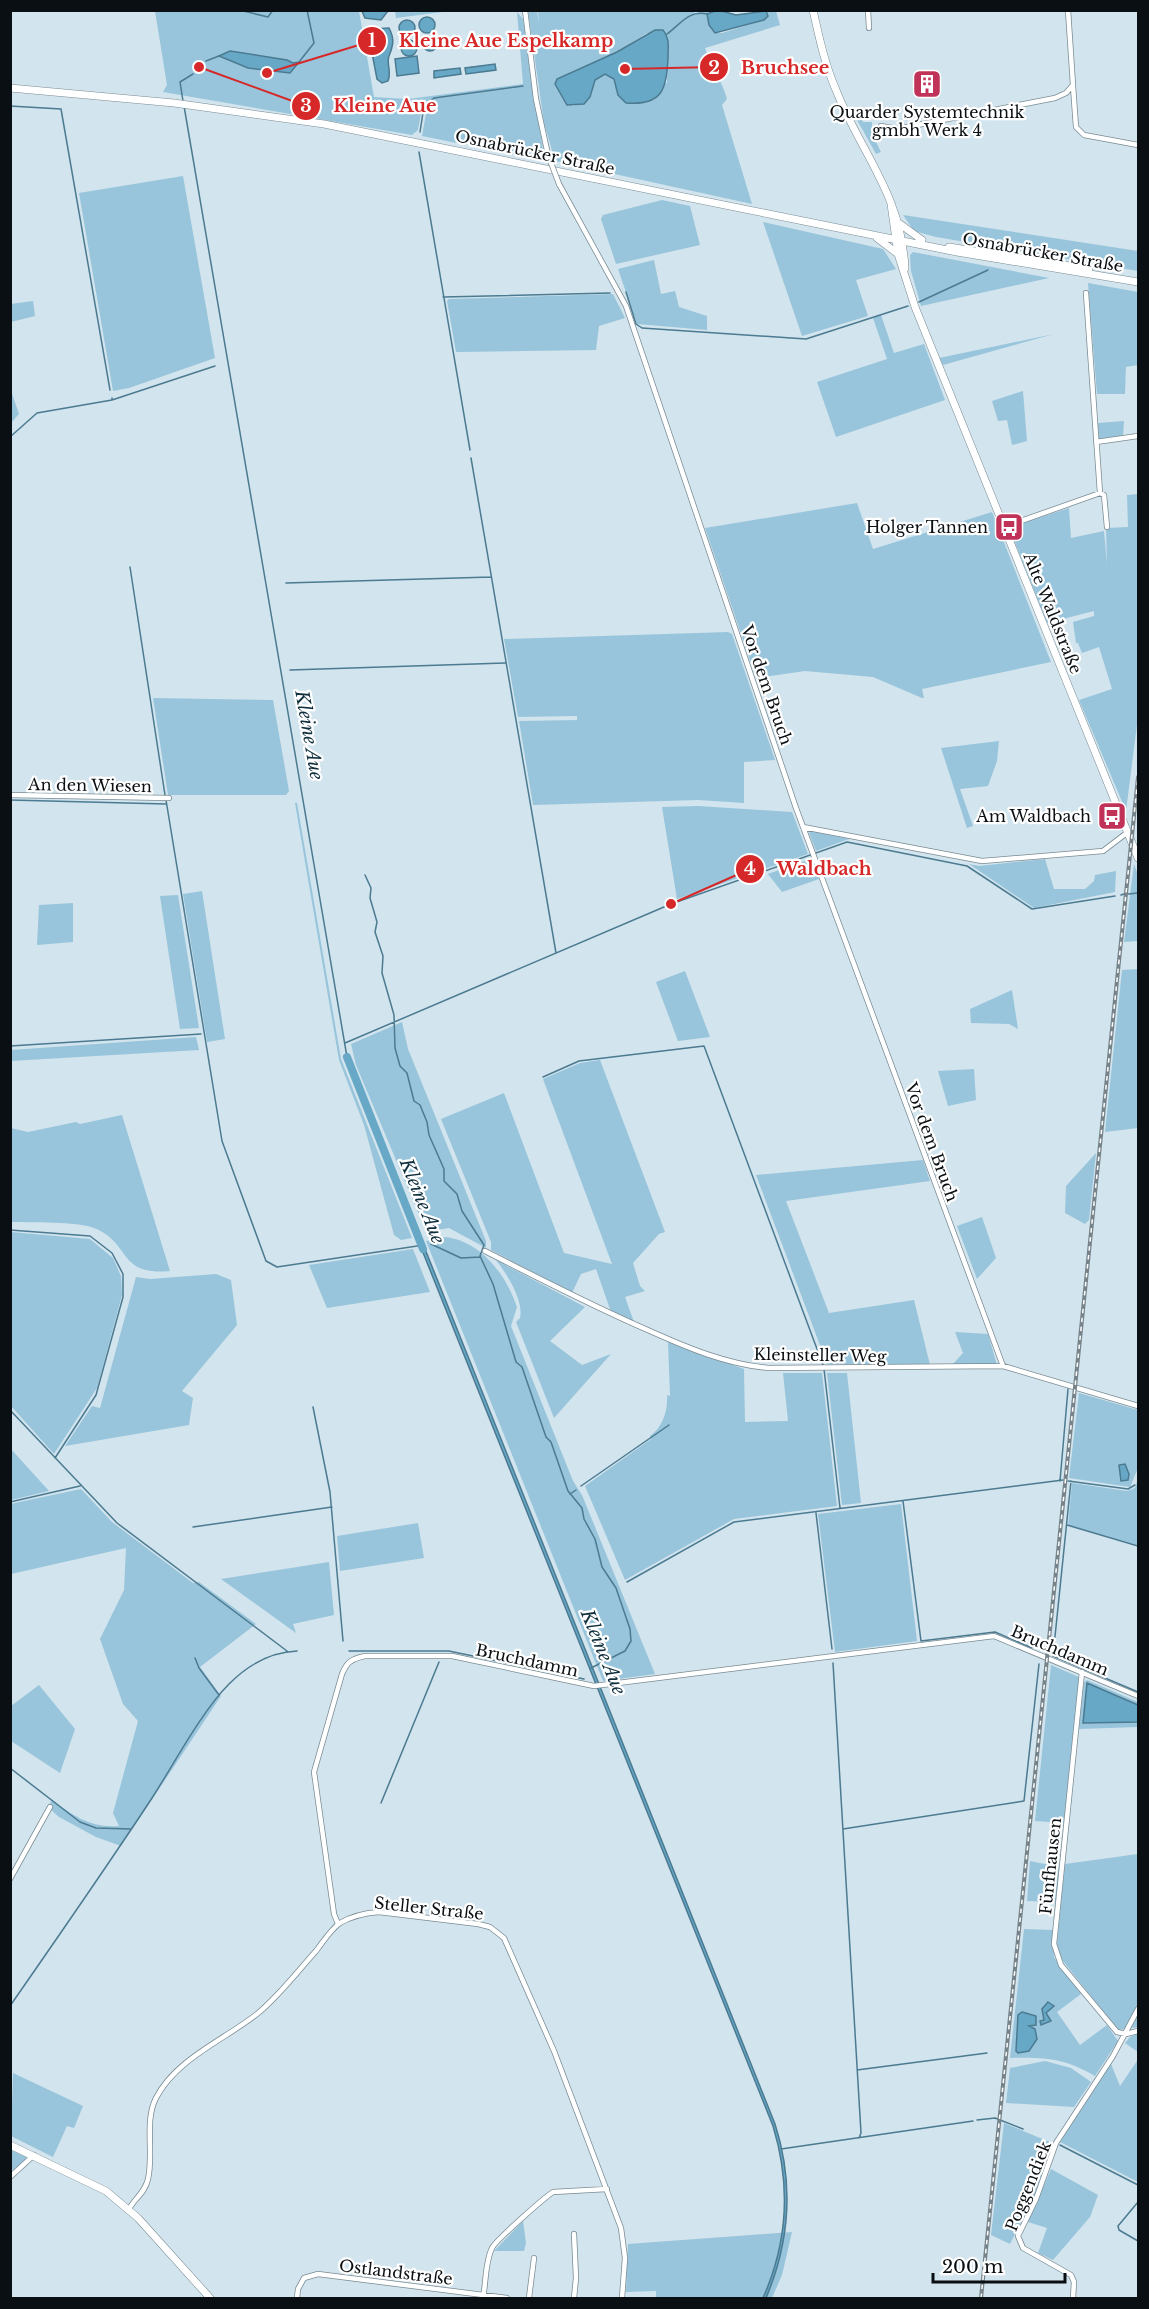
<svg xmlns="http://www.w3.org/2000/svg" width="1149" height="2309" font-family="'Libre Baskerville',serif">
	<rect width="100%" height="100%" fill="#d2e4ed"/>
	<path fill="#98c5db" fill-rule="evenodd" d="M693,10L695,14L700,11H718L707,14L715,33H722L764,20L768,16L766,11H776L780,25L705,48C711,67 722,80 727,99L722,105L752,204L555,161L544,123L528,11H537L539,23L538,11ZM647,33L668,39L667,83L618,95L614,79L605,74L597,77L574,106C560,103 560,91 557,79L617,52Z
		M155,11H359L374,97L408,99L523,84L517,12L523,19L544,157L536,159L422,136L427,108L432,102L422,108L418,130L412,135L163,92L167,85Z
		M395,11V10L450,11L396,18Z
		M860,116L863,122H872V130L876,134L891,133L892,137L875,140L881,152L876,154L856,118Z
		M183,176L215,358L129,388L113,391L79,193Z
		M662,200L690,206L700,245L616,264L601,219L603,215Z
		M903,215L1138,251V271L936,237L914,231Z
		M763,222L883,249L896,269L856,280L868,316L802,336Z
		M913,252L1049,278L921,306L911,271L910,255Z
		M654,260L661,294L675,291L679,307L707,316V330L637,324L618,269Z
		M1088,283L1138,292V365L1126,367L1125,394H1097Z
		M613,294L625,318L599,326L596,350L456,352L447,301L449,299Z
		M33,301L35,316L11,322V304Z
		M881,315L894,353L924,344L945,400L836,437L817,382L887,359L873,318Z
		M1054,334L943,365L939,358Z
		M10,388L19,414L11,423H10Z
		M1023,391L1027,441L1012,445L1007,420L998,421L992,401Z
		M1124,421L1123,436L1099,439L1098,423Z
		M1138,494V717L1126,811L1079,700L1112,689L1099,647L1082,653L1078,643H1076L1073,622L1094,616V611L1047,623L1010,530L1011,527L1069,508L1071,538L1104,531L1107,564L1106,528L1128,527L1127,495Z
		M857,503L873,549L992,512L1051,662L922,689L924,698H922L873,677L805,671L756,678L705,528Z
		M728,632L732,634L775,760L744,762V803L698,800L533,805L519,721L577,720V716L518,717L504,639Z
		M153,698L273,700L289,791L286,795H168Z
		M999,741L997,761L988,786L960,789L973,826L967,828L941,748Z
		M295,803H297L341,1059L412,1238L401,1240L394,1235L364,1125L339,1060Z
		M698,806L792,812L808,854L677,899L662,807Z
		M812,831L849,839L816,851L809,833Z
		M810,859L819,879L782,892L768,874Z
		M1045,859L1054,889H1085L1094,881L1095,875L1116,871L1115,892L1034,908L969,864L979,866Z
		M1134,864L1138,875V941L1124,942Z
		M202,891L225,1039L207,1042L183,894Z
		M178,895L199,1028L180,1029L160,896Z
		M73,903V942L37,945L39,905Z
		M1138,969V1128L1105,1132L1122,970Z
		M685,971L710,1037L678,1041L656,982Z
		M1012,990L1018,1029L1009,1024L971,1023L970,1009Z
		M402,1022L408,1049L486,1241V1248L449,1228L429,1231L425,1229L356,1065L351,1044Z
		M196,1037L199,1050L11,1061V1050Z
		M600,1060L665,1232L659,1234L633,1263L640,1286L645,1291L625,1297L634,1322L611,1312L596,1269L581,1274L572,1293L491,1250V1242L441,1119L504,1093L564,1253L612,1264L543,1079L580,1063Z
		M974,1069L976,1100L948,1106L938,1071Z
		M122,1115L170,1271C117,1276 132,1243 94,1228C76,1221 32,1223 11,1222V1128L28,1132L76,1122L80,1124Z
		M1096,1153L1089,1220L1085,1224L1065,1213L1066,1186Z
		M923,1160L930,1181L786,1201L829,1313L914,1300L930,1365L827,1364L756,1175Z
		M982,1217L996,1258L977,1279L957,1226Z
		M11,1232L90,1239L113,1258L121,1276L122,1295L97,1388L54,1454L11,1406Z
		M446,1237C482,1242 506,1275 517,1307L511,1326L573,1481L582,1495L655,1674L603,1681L426,1241Z
		M413,1249L430,1292L327,1308L309,1265Z
		M496,1260L585,1307L550,1341L582,1365L611,1354L554,1418L516,1322L520,1318C524,1301 507,1274 496,1260Z
		M216,1274L231,1280L237,1325L182,1391L193,1398L189,1425L65,1446L92,1406L100,1408L136,1277L150,1279Z
		M955,1332L988,1334L997,1365H952L963,1353Z
		M668,1342L744,1369L745,1422L788,1421L783,1373H822L837,1506L734,1519L625,1580L585,1486L651,1439L650,1436C663,1427 668,1410 667,1395L670,1396Z
		M827,1373H847L861,1503L842,1505Z
		M1079,1393L1138,1410V1468L1130,1487L1069,1478Z
		M11,1449L49,1491L11,1500Z
		M1138,1479V1545L1068,1525L1072,1483L1127,1491L1135,1488Z
		M81,1489L112,1522L193,1583L199,1582L256,1624L200,1667L221,1696L121,1846L96,1837L59,1817L48,1807L52,1800C74,1816 90,1828 119,1826L113,1813L138,1721L123,1704L100,1639L124,1590L126,1548L11,1574L10,1504Z
		M901,1504L917,1641L835,1652L818,1514Z
		M418,1523L424,1558L340,1571L337,1536Z
		M329,1562L334,1615L293,1624L296,1633L221,1579Z
		M1051,1665L1079,1677L1064,1823L1035,1821Z
		M1087,1680L1138,1702V1705L1087,1683L1083,1723L1138,1722V1727L1079,1729L1084,1682Z
		M39,1685L75,1729L60,1773L11,1741V1706Z
		M1138,1854V2027L1118,2030L1059,1956L1057,1944L1065,1864Z
		M1030,1861L1059,1867L1056,1902L1027,1901Z
		M1024,1929L1053,1930L1054,1957L1081,1994L1057,2012L1080,2045L1107,2025L1118,2041L1095,2076C1064,2058 1045,2057 1010,2058Z
		M1137,2034H1138V2052L1125,2043L1130,2037Z
		M1045,2061L1071,2068L1091,2082L1074,2107L1006,2103L1010,2068Z
		M1137,2061L1138,2065V2182L1060,2142L1111,2064L1120,2086Z
		M13,2073L83,2106L74,2128L67,2126L53,2157L11,2136Z
		M1004,2123L1052,2143L1036,2192L1010,2244L991,2235Z
		M11,2150L26,2156V2160L14,2171L11,2168Z
		M1051,2169L1098,2195L1090,2217L1053,2260L1038,2253L1047,2228L1028,2222Z
		M523,2221L526,2243L524,2251H494Z
		M792,2232L782,2275L772,2298H656V2291L626,2292L628,2244Z"/>
	<path fill="#67a8c7" stroke="#4b7a91" stroke-width="1.5" d="M718,10L736,15L766,11L768,16L764,20L715,33L709,25L707,14Z
		M362,11V10L388,11L381,20L365,18Z
		M419 25a8 8 0 1 1 16 0a8 8 0 1 1-16 0Z
		M399 28a8 8 0 1 1 16 0a8 8 0 1 1-16 0Z
		M389,28C395,39 393,46 389,56C386,63 392,72 388,81L382,83L377,79L372,53L376,43L370,35L374,29Z
		M655,30H663C670,38 668,47 668,57C667,88 663,106 626,103L618,95L614,79L605,74L595,80L590,97L584,104L567,105L555,84L557,79L617,52Z
		M423 44a7 7 0 1 1 14 0a7 7 0 1 1-14 0Z
		M401 48a8 8 0 1 1 16 0a8 8 0 1 1-16 0Z
		M230,51L287,60L293,63L299,62L290,73L248,68L219,56Z
		M417,56L419,73L397,76L395,59Z
		M495,64L496,70L466,74L465,68Z
		M460,68L461,74L434,78V71Z
		M421,1239L775,2124C794,2183 790,2241 766,2298H763C788,2242 791,2185 773,2126L418,1240Z
		M1125,1464L1129,1474L1128,1480L1121,1481L1119,1465Z
		M1087,1683L1138,1705V1722L1083,1723Z
		M1048,2002L1054,2006L1046,2013L1051,2021L1041,2025L1040,2021L1044,2020L1042,2009Z
		M1022,2012L1036,2016V2025L1029,2026L1035,2029L1037,2039L1029,2051L1018,2053L1016,2051L1018,2015Z"/>
	<g fill="none" stroke-linecap="round" stroke-linejoin="round">
		<path stroke="#4b7a91" stroke-width="1.5" d="M239,10L268,17L273,10
			M667,34C681,24 688,10 707,14
			M206,61L219,56
			M299,62L314,43L307,10
			M183,101L180,82L193,74
			M10,106L61,109L110,390
			M184,106L347,1057
			M420,132L424,106L434,98L523,86
			M419,152L470,450
			M626,292L636,324L642,328L806,339L908,306
			M443,297L610,293
			M919,302L988,270
			M112,398V400L215,366
			M10,437L37,413L112,400
			M471,458L556,953
			M130,567L165,795
			M286,583L491,577
			M290,670L505,663
			M10,800L166,804
			M166,800L222,1141L266,1261L277,1267L424,1245
			M365,875L371,888L370,898L377,922L375,932L383,956L382,973L394,1015L395,1048L400,1066L407,1073L414,1101L420,1105L427,1122L429,1135L444,1169V1181L457,1194L462,1211L484,1245L480,1256L493,1284L516,1362L522,1367L546,1437L551,1442L568,1491L582,1508L584,1519L595,1539L602,1567L616,1588L630,1629L631,1641L625,1651L591,1668
			M1128,894L1138,893
			M1121,895L1124,894
			M345,1043L671,904L847,842L967,866L1032,909L1115,896
			M10,1046L201,1034
			M543,1077L579,1061L704,1046L823,1365
			M10,1230L90,1236L112,1253L123,1274V1297L96,1395L55,1458
			M431,1244L461,1258L480,1257
			M824,1369L840,1508
			M313,1407L330,1492L343,1641
			M10,1410L117,1523L287,1651
			M1060,1481L1068,1389
			M1068,1481L1128,1489L1135,1485
			M1071,1481L1053,1656L1138,1692
			M581,1486L669,1425
			M570,1494L576,1490
			M903,1501L921,1641L995,1632L1032,1648
			M10,1502L80,1486
			M816,1513L832,1649
			M1067,1525L1138,1546
			M193,1527L332,1507
			M627,1582L734,1522L1063,1480
			M349,1651H449L584,1679
			M195,1658L199,1668L219,1695
			M833,1663L861,2133L859,2138
			M10,1768L80,1822L96,1828L131,1829
			M381,1803L439,1662
			M843,1829L1024,1801L1039,1664
			M10,2006C58,1937 106,1868 152,1798C174,1764 202,1711 229,1684C248,1665 271,1652 297,1651
			M857,2070L987,2053
			M977,2120L995,2118L1023,2129
			M1060,2145L1138,2185
			M781,2149L973,2121
			M1138,2202L1118,2226L1119,2230L1138,2241"/>
		<path stroke="#67a8c7" stroke-width="8" d="M347,1057L423,1249"/>
		<g stroke="#7a8b93" stroke-width="6">
			<path id="street" d="M525,10L536,99L548,155
				M868,10L869,28
				M1073,86L1076,127L1084,135L1138,145
				M881,126L897,129L1055,98L1066,93L1073,85L1068,10
				M559,184L626,306L796,808L1003,1366
				M1086,293L1100,493L1104,495L1107,527
				M1096,442L1138,436
				M1004,527L1100,493
				M10,795L169,798
				M803,827L982,861L1103,851L1128,832
				M485,1251C540,1279 594,1307 650,1331C688,1348 726,1364 768,1368L1003,1366L1138,1406
				M1082,1672L1054,1944L1061,1965L1117,2032L1126,2034L1138,2031
				M10,1879L50,1807
				M338,1924L334,1914L314,1772L342,1674C347,1662 351,1659 365,1656H452L594,1686L994,1636L1138,1696
				M10,2177L34,2155
				M129,2209C135,2198 145,2193 148,2179C154,2154 144,2121 156,2098C176,2059 224,2040 257,2014C279,1996 297,1972 316,1951C323,1942 331,1929 340,1923C352,1916 365,1913 379,1912L478,1924L490,1927L504,1938L554,2051L621,2228L625,2258L622,2298
				M574,2234L576,2278L574,2298
				M297,2298L298,2289L304,2278L318,2274L507,2298
				M483,2298C486,2283 485,2262 492,2248C495,2241 545,2197 553,2192L607,2189
				M529,2298L534,2258
				M1073,2298L1074,2282L1071,2275L1023,2248L1018,2236L1036,2199L1056,2143L1113,2056L1138,2009"/>
		</g>
		<g stroke="#7a8b93" stroke-width="8">
			<path id="secondary" d="M813,10C819,37 825,65 836,90C862,155 901,194 905,268
				M10,88L174,103L324,124L957,252L1138,282
				M891,204L898,254L915,307L1138,858
				M900,224L922,240
				M877,238L898,254
				M949,247L1089,269
				M10,2145L106,2191L138,2218L210,2298"/>
		</g>
		<use href="#street" stroke="#fff" stroke-width="4.5"/>
		<use href="#secondary" stroke="#fff" stroke-width="7"/>
		<g stroke="#77838a" stroke-width="4">
			<path id="rail" d="M981,2298L1138,777"/>
		</g>
		<use href="#rail" stroke="#fff" stroke-width="1.5" stroke-dasharray="4.5" stroke-linecap="butt"/>
		<g stroke="#7a8b93" stroke-width="6" stroke-linecap="butt">
			<path id="street-bridge" d="M548,155L559,184"/>
		</g>
		<use href="#street-bridge" stroke="#fff" stroke-width="4.5"/>
	</g>
	<defs>
		<g id="building-square" transform="scale(1.5)"><rect x="-9" y="-9" width="18" height="18" rx="4" fill="#c13258" stroke="#fff"/><path d="M-4-6H4V6H1V3H-1V6H-4ZM-2.5-4.3h1.7v1.8h-1.7ZM.8-4.3h1.7v1.8H.8ZM-2.5-1h1.7V.8h-1.7ZM.8-1h1.7V.8H.8Z" fill="#fff"/></g>
		<g id="bus-square" transform="scale(1.5)"><rect x="-9" y="-9" width="18" height="18" rx="4" fill="#c13258" stroke="#fff"/><path d="M-5-6H5V4H4V6H2V4H-2V6H-4V4H-5ZM-3.5-4V0h7V-4ZM-3.5 1.2v1.5H-2V1.2ZM2 1.2v1.5H3.5V1.2Z" fill="#fff"/></g>
	</defs>
	<g fill-rule="evenodd">
		<use href="#building-square" x="927" y="84"/>
		<use href="#bus-square" x="1009" y="527"/>
		<use href="#bus-square" x="1112" y="816"/>
	</g>
	<g text-anchor="middle" dominant-baseline="central" stroke-width="4.5" stroke-linejoin="round" paint-order="stroke">
		<g font-size="16" fill="#090f12" stroke="#fff" text-anchor="end">
			<text x="927" y="112" text-anchor="middle">Quarder Systemtechnik<tspan x="927" dy="18">gmbh Werk 4</tspan></text>
			<text x="988" y="527">Holger Tannen</text>
			<text x="1091" y="816">Am Waldbach</text>
		</g>
		<g font-size="16" fill="#090f12" stroke="#fff">
			<text transform="translate(535 152) rotate(12)">Osnabrücker Straße</text>
			<text transform="translate(1043 252) rotate(10)">Osnabrücker Straße</text>
			<text transform="translate(1053 613) rotate(68)">Alte Waldstraße</text>
			<text transform="translate(767 685) rotate(71)">Vor dem Bruch</text>
			<text transform="translate(90 785) rotate(1)">An den Wiesen</text>
			<text transform="translate(932 1142) rotate(70)">Vor dem Bruch</text>
			<text transform="translate(820 1355) rotate(1)">Kleinsteller Weg</text>
			<text transform="translate(1060 1650) rotate(23)">Bruchdamm</text>
			<text transform="translate(527 1660) rotate(12)">Bruchdamm</text>
			<text transform="translate(1050 1866) rotate(-84)">Fünfhausen</text>
			<text transform="translate(429 1908) rotate(6)">Steller Straße</text>
			<text transform="translate(1028 2186) rotate(-68)">Poggendiek</text>
			<text transform="translate(396 2272) rotate(7)">Ostlandstraße</text>
		</g>
		<g font-size="18" font-style="italic" fill="#102f3d" stroke="#fff">
			<text transform="translate(309 735) rotate(80)">Kleine Aue</text>
			<text transform="translate(422 1201) rotate(68)">Kleine Aue</text>
			<text transform="translate(603 1652) rotate(68)">Kleine Aue</text>
		</g>
	</g>
	<path fill="none" stroke="#d62828" stroke-width="2" d="M267 73L372 41M625 69L714 67M199 67L306 106M671 904L750 869"/>
	<g fill="#d62828" stroke="#fff" stroke-width="2">
		<circle cx="267" cy="73" r="6"/>
		<circle cx="625" cy="69" r="6"/>
		<circle cx="199" cy="67" r="6"/>
		<circle cx="671" cy="904" r="6"/>
		<circle cx="372" cy="41" r="15"/>
		<circle cx="714" cy="67" r="15"/>
		<circle cx="306" cy="106" r="15"/>
		<circle cx="750" cy="869" r="15"/>
	</g>
	<g font-size="18" text-anchor="middle" font-weight="bold" fill="#fff">
		<text x="372" y="47">1</text>
		<text x="714" y="74">2</text>
		<text x="306" y="112">3</text>
		<text x="750" y="875">4</text>
	</g>
	<g font-size="18" text-anchor="middle" font-weight="bold" fill="#d62828" stroke="#fff" stroke-width="4.5" stroke-linejoin="round" paint-order="stroke">
		<text x="506" y="47">Kleine Aue Espelkamp</text>
		<text x="785" y="74">Bruchsee</text>
		<text x="385" y="112">Kleine Aue</text>
		<text x="824" y="875">Waldbach</text>
	</g>
	<rect width="1149" height="2309" fill="none" stroke="#090f12" stroke-width="24"/>
	<path d="M933 2273v9h132v-9" fill="none" stroke="#090f12" stroke-width="3"/>
	<text x="942" y="2273" font-size="18" fill="#090f12" stroke="#ffffff" stroke-width="4.5" paint-order="stroke">200 m</text>
</svg>
